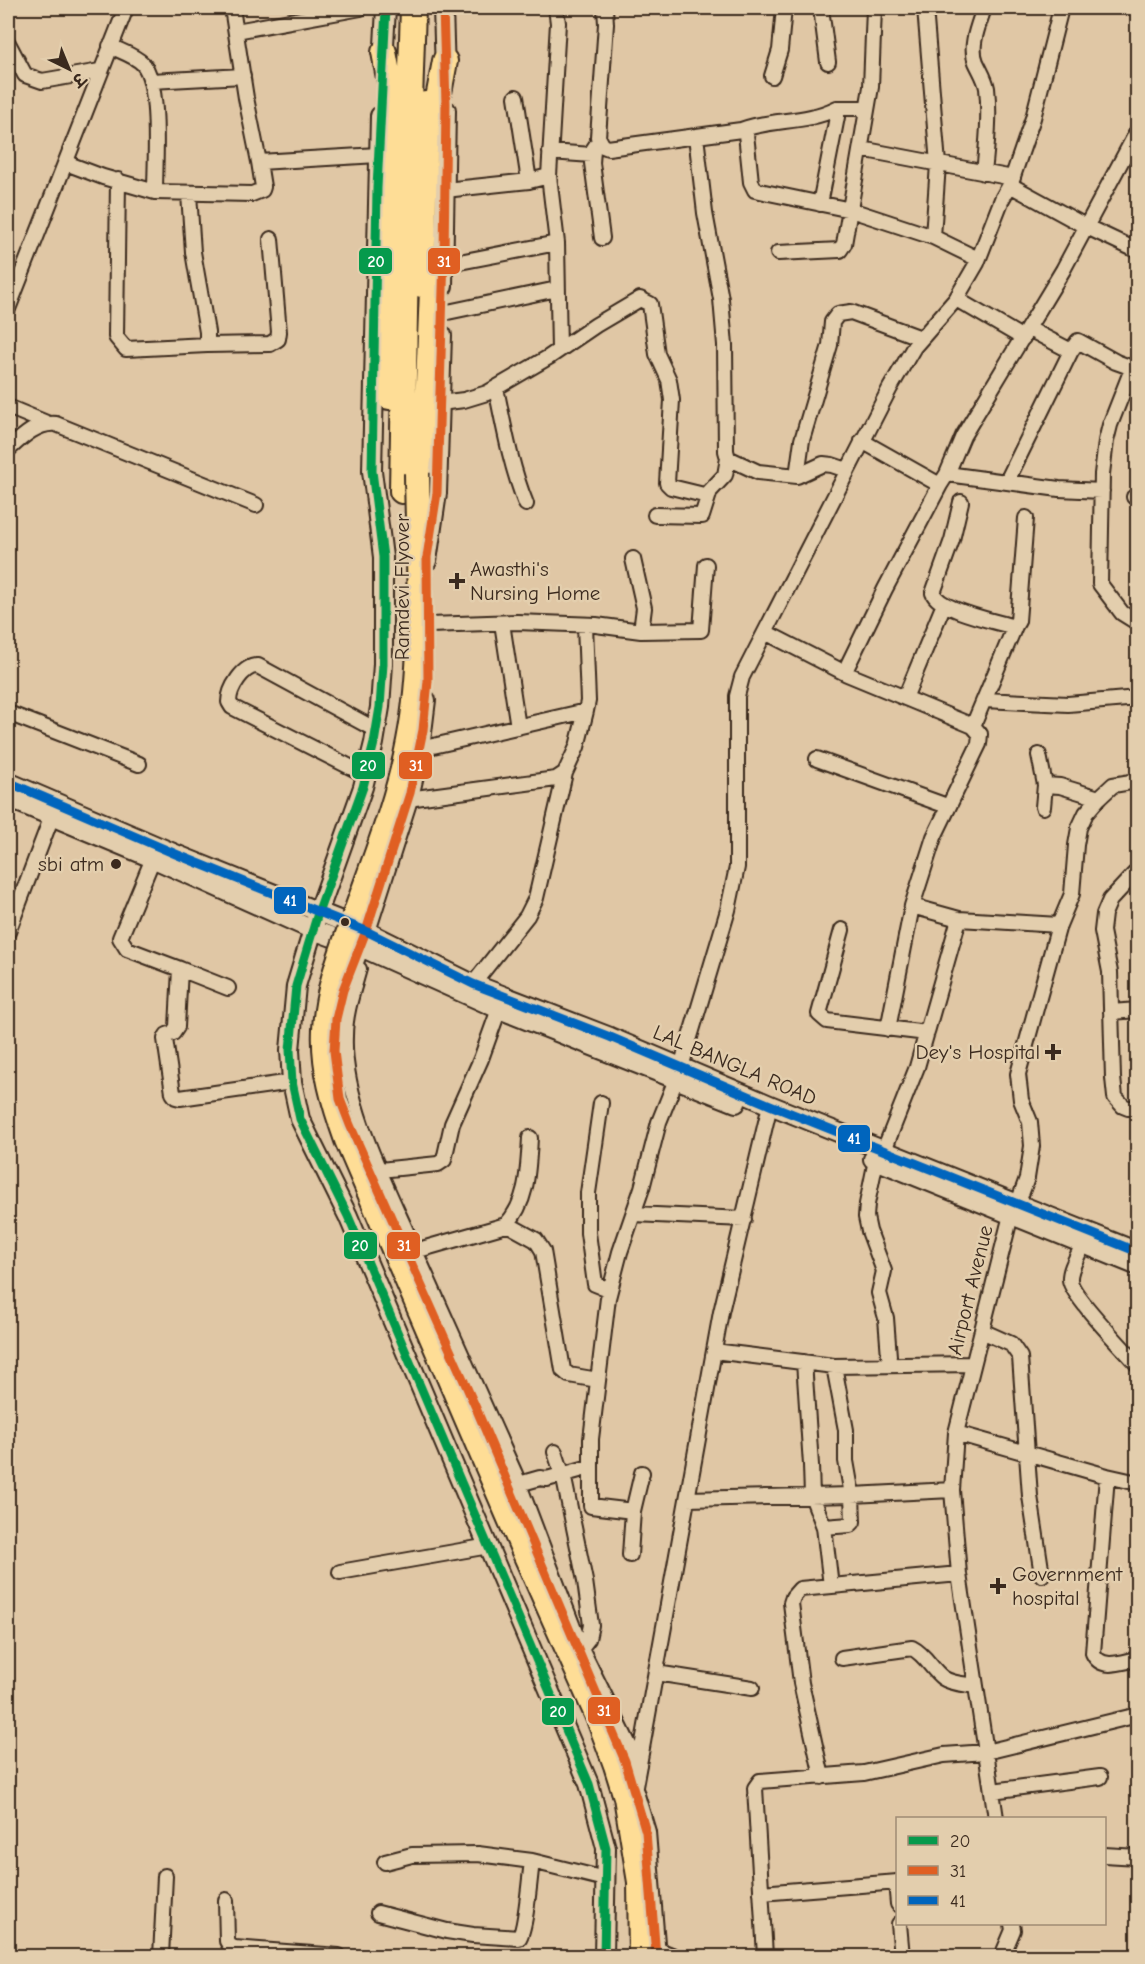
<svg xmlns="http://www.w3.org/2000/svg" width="1145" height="1964" font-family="'Comic Neue','Playpen Sans Deva',sans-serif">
	<rect width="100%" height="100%" fill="#e0c7a5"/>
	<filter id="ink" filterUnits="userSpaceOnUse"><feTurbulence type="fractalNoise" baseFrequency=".0167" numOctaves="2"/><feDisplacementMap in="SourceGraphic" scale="12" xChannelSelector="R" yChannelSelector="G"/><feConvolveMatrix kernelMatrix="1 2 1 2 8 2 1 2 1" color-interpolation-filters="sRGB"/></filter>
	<g filter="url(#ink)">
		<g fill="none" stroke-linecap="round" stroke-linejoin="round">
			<g stroke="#3b2a1e" stroke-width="18">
				<path id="street" d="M232,8L246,98L259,162
					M605,8L606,24L598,137L603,146L608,148L741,130L746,134L751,182L755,190L851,210L933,237L978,259
					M821,8L828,62
					M925,8L938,164L933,237
					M236,31L361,8
					M8,43L25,75L42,81L100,71
					M110,46C120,51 136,56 143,64C161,85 155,163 155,192
					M772,76L780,50L784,8
					M151,81L243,76
					M516,97L529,181
					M741,130C773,118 805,124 837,108
					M696,136L705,213L721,299L725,345L726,451L728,458L758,472L797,476L823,464L832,465L847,470
					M599,141L593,150L592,163L602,238
					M861,149L1013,178
					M550,152L592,155
					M66,163L103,177L155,192L252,194L262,190L263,187L259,162L378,155
					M984,173C987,145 990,115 987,88C985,78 980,71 976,62C969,45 979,24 984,8
					M549,176L558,23L556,8
					M118,180L116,337L126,349L207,345V332L193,252L189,194
					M1010,185L1087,227L1138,251
					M820,204L837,117V108H867
					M557,243L559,350
					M778,253L840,250L844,244L871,87L874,8
					M444,265L557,243L549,176L529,181L445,190
					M956,299L1023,338
					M8,309L126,8
					M443,313L557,289
					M1029,329L1071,351
					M207,345L270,344L278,339L279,332L271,239
					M1132,369L1110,425L1106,441L1102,474L1100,584L1122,613L1138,623
					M496,388C504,427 511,467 526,504
					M440,403L464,400L487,393L549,357L596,325L640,299L650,304L657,354L669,380L672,400L667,483L671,487L708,496
					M8,407L49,424
					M862,441L940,485L947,474L963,436L1063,270L1138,130
					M8,450C21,438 37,422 56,424L256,505
					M947,474L1059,489L1102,491
					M797,476L802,440L830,345L832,322L838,314L851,312L921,338
					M1007,481L1071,351L1078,341L1116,362L1138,370
					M1134,497L1138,498
					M961,502L952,540L933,593C939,610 994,621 1011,626H1015L1018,621L1026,518
					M655,515L702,516L710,491L725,475L728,458
					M633,559L644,608L641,631
					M502,623L518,727
					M429,625L517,622L596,625L641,631L701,630L706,565
					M765,632L847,674
					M905,698L944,604
					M984,700L1068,704L1138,698
					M8,713L139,764
					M973,726L1015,626
					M420,749L586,711
					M1039,755L1045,785
					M817,759L947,806
					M366,775L232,707L229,702C229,689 243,665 258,666L376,730
					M408,799L556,779L565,773L577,747L586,711L588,701L585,625
					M1043,807L1045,785L1060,786L1099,798
					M156,851L120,938L127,949L180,969L177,1027L173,1033L167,1035L165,1039L173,1093L176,1097L180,1098L292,1082
					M1138,870L1110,900L1104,914L1102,931L1110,972L1113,1078L1115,1097L1123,1106L1128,1108H1138
					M959,919L1059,925
					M842,930L819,1014L827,1021L927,1033
					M8,932L55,808
					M180,969L228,988
					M359,969C353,991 345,1013 345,1036C342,1103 388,1189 415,1251L506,1225C528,1201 528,1170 530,1138
					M473,984L527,916L536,898L565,773
					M1111,1012L1138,1010
					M888,1029L912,906L934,837L979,744L980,734L973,726L847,674L845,671L885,589L940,485
					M601,1103L588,1193V1233L595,1284L610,1290
					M884,1150L917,1067L959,919L912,906
					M876,1160L867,1204L866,1217L869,1231L884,1271L879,1293L886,1318L889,1356
					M380,1170L438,1164L444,1160L452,1124L481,1059L499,1009
					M634,1214L744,1219
					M507,1224L536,1240L543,1251L563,1370L569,1375L598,1380
					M1083,1244C1079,1254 1069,1269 1070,1280C1071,1295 1125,1350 1138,1365
					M415,1251L515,1474L581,1648L639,1765
					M982,1331L1011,1344L1020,1357L1030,1496L1042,1575
					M714,1351L834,1366L973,1364
					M804,1362L811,1465L812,1496L824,1527L831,1586
					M956,1433L1107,1476L1138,1483
					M555,1452L564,1479L585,1581L591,1625L588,1639L581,1648
					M642,1473L633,1511L591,1506V1439L608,1298L620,1252L642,1188L659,1122L681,1067L728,910L737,867V696L742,677L890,388L914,347L956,299L977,263L1002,199L1010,185L1033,118L1061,8
					M1107,1476L1093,1653C1101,1671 1121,1662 1138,1659
					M519,1484L540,1478L547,1479L590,1467
					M687,1499L852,1495L952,1490
					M824,1527L850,1525L853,1522L852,1495L846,1461V1430L834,1366
					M630,1555L633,1511
					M340,1572L489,1546
					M842,1658L912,1648C926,1655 931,1669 943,1678C952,1684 965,1684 975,1686
					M656,1673L752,1688
					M822,1777L801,1683L791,1603L793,1597L800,1589L959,1574
					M992,1791L1100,1777
					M634,1792L721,1312L770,1105
					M996,1818L959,1574L952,1490L956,1433L1011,1215L1018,1203L1027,1178L1032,1146L1030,1122L1021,1100L1018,1074L1059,925L1072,894L1076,845L1079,828L1086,813L1099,798L1113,785L1137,781L1138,779
					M1104,1855L1138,1857
					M385,1862L412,1855L478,1854L532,1861L605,1879
					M896,1882L898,1904
					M761,1893L898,1882
					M226,1900L227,1941L230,1946L235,1948L339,1956
					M378,1913L447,1931L473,1935L519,1938C526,1929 530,1875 532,1861
					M899,1924L902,1956
					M656,1949L674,1956
					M161,1956L165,1876
					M765,1956L755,1788L760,1781L864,1773L944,1755L986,1752L1138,1715
					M1002,1956L1013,1930L1012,1924"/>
			</g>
			<g stroke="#3b2a1e" stroke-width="22">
				<path id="secondary" d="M443,8L445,73
					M383,64L386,8
					M380,116L372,471L383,557V664L380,707L374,743L363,787L318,913L296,986L290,1050L292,1082L300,1119L348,1216L589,1784L606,1848L604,1956
					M443,286L446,110
					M427,561L437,493L442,335
					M8,782L178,855L366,931L473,984L610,1037L770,1105L1138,1252
					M8,798L152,858L313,930L365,949L499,1009L736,1103
					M337,1013L343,990L366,931L410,793L420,749L426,700
					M873,1159L1138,1266
					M445,1339L520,1512
					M634,1792L646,1832L656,1956"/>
			</g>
			<g stroke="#3b2a1e" stroke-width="28">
				<path id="highway" d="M384,52L392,94L387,359L389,397
					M437,124V104L445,61
					M422,285L426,104
					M417,473L427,408L433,267
					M402,491L407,195L413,8"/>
			</g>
			<use href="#street" stroke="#e3cead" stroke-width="14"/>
			<use href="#secondary" stroke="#e3cead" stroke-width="18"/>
			<use href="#highway" stroke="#fedd96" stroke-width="24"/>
			<g stroke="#3b2a1e" stroke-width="28" stroke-linecap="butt">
				<path id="highway-bridge" d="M417,473C418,562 426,654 409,741C398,801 375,858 355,915C342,951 327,990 325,1029C323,1067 334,1104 347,1140L523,1549L599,1719L616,1765L626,1797L640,1882L641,1956"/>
			</g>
			<use href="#highway-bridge" stroke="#fedd96" stroke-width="24"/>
			<g stroke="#e3cead" stroke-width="14">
				<path id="bus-1" d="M386,8L377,188L372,471L383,557V664L380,707L374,743L363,787L318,913L296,986L290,1050L292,1082L300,1119L348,1216L589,1784L606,1848L604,1956"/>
			</g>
			<g stroke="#e3cead" stroke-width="14">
				<path id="bus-2" d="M443,8L446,104L444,255L437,493L427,557L428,681L423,730L410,793L366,931L343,990L336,1019L334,1051L340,1099L350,1125L476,1408L625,1761L646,1832L656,1956"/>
			</g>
			<g stroke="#e3cead" stroke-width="14">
				<path id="bus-3" d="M8,782L178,855L366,931L473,984L610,1037L770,1105L1138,1252"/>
			</g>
			<use href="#bus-1" stroke="#069a4c" stroke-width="9"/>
			<use href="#bus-2" stroke="#e05f22" stroke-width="9"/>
			<use href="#bus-3" stroke="#0065bd" stroke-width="9"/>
		</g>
	</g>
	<g fill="#3b2a1e" stroke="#e3cead" stroke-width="2">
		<path d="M454 572h6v6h6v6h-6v6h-6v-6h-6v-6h6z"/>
		<circle cx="116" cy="864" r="6"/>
		<circle cx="345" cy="922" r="5"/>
		<path d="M1050 1043h6v6h6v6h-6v6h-6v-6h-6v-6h6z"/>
		<path d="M995 1577h6v6h6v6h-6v6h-6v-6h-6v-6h6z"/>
	</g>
	<g text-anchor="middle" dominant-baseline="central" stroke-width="5" stroke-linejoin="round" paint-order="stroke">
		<g font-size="21" fill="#3b2a1e" stroke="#e3cead" text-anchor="start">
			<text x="470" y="569">Awasthi's<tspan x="470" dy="24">Nursing Home</tspan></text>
			<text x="104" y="864" text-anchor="end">sbi atm</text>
			<text x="1040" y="1052" text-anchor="end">Dey's Hospital</text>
			<text x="1012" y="1574">Government<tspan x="1012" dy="24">hospital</tspan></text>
		</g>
		<g font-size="21" fill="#3b2a1e" stroke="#e3cead">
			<text transform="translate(402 587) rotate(-90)">Ramdevi Flyover</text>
			<text transform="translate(735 1065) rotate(23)">LAL BANGLA ROAD</text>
			<text transform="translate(970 1290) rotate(-76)">Airport Avenue</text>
		</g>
	</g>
	<g stroke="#e3cead" stroke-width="2">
		<rect x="358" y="247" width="35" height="28" rx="6" fill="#069a4c"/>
		<rect x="427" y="247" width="34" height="28" rx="6" fill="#e05f22"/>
		<rect x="351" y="751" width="35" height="29" rx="6" fill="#069a4c"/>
		<rect x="398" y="751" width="35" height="29" rx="6" fill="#e05f22"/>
		<rect x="273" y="886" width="34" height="29" rx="6" fill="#0065bd"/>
		<rect x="837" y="1124" width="34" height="29" rx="6" fill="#0065bd"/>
		<rect x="343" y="1231" width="35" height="29" rx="6" fill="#069a4c"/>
		<rect x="386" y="1231" width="35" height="29" rx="6" fill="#e05f22"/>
		<rect x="587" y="1696" width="34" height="29" rx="6" fill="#e05f22"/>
		<rect x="541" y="1697" width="34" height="29" rx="6" fill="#069a4c"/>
	</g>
	<g font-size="16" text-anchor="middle" font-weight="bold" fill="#fff">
		<text x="376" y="267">20</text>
		<text x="444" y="267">31</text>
		<text x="368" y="771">20</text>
		<text x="416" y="771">31</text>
		<text x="290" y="906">41</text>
		<text x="854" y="1144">41</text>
		<text x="360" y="1251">20</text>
		<text x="404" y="1251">31</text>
		<text x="604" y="1716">31</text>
		<text x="558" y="1717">20</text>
	</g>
	<rect width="1145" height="1964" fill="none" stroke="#e3cead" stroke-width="30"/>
	<rect x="15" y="15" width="1115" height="1934" fill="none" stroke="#3b2a1e" stroke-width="2" filter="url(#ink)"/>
	<rect x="896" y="1817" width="210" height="108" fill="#e3cead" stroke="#a08c74" stroke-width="1.5"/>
	<rect x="908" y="1836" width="30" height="9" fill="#069a4c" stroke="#a08c74" stroke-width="1.5"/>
	<text x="950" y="1847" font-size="18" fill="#3b2a1e">20</text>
	<rect x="908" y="1866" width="30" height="9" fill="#e05f22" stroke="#a08c74" stroke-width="1.5"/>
	<text x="950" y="1877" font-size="18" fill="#3b2a1e">31</text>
	<rect x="908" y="1896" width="30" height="9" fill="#0065bd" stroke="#a08c74" stroke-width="1.5"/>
	<text x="950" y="1907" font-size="18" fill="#3b2a1e">41</text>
	<g transform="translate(69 69) rotate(137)" stroke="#e3cead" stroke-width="4.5" paint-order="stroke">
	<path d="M0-4.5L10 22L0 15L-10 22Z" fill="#3b2a1e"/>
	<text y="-9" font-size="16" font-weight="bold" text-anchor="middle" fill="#3b2a1e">उ</text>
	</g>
</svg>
